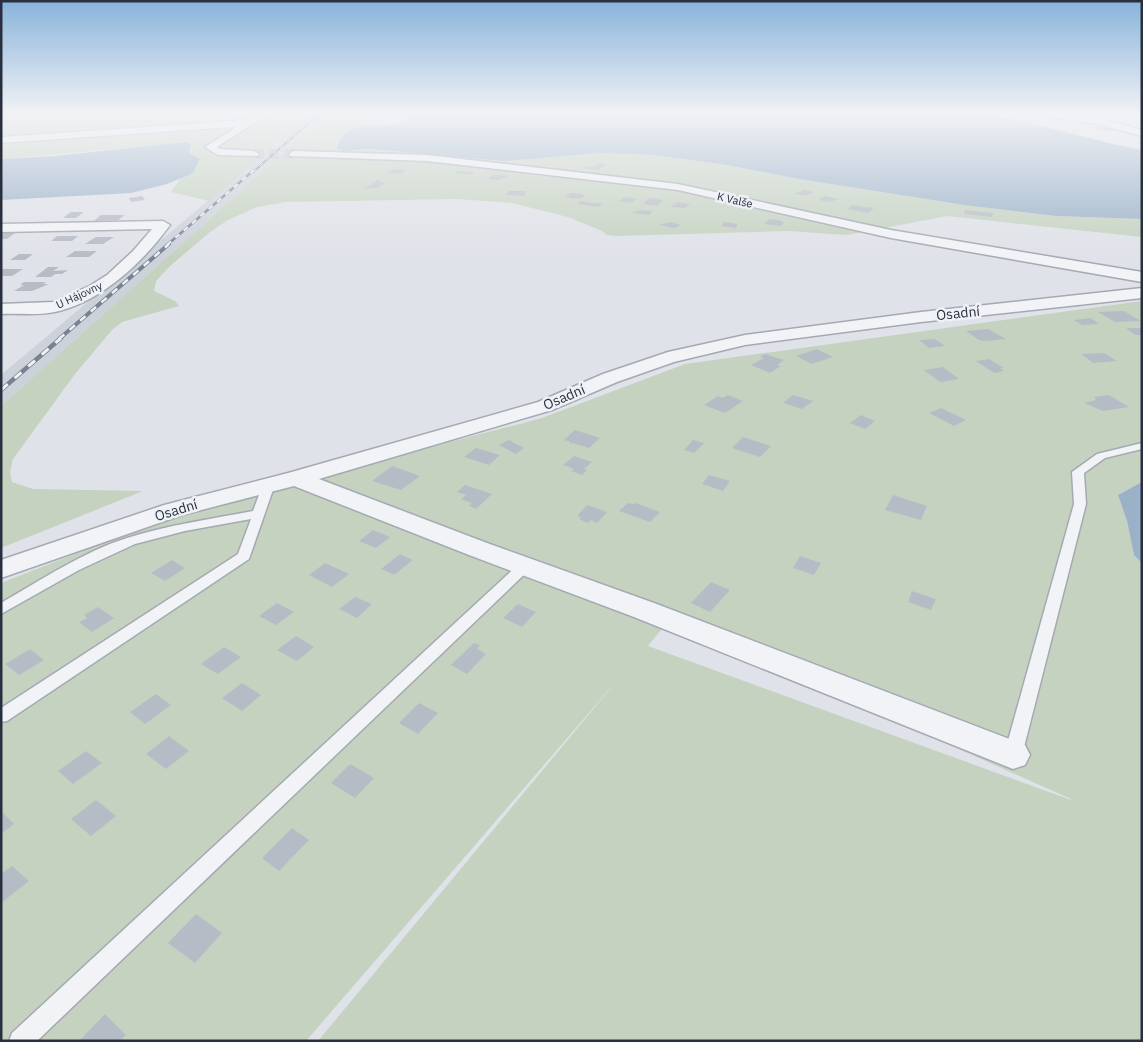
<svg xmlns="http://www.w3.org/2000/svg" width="1143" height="1042" font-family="'IBM Plex Sans',sans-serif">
	<rect width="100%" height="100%" fill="#dfe2e8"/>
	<path fill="#cdd1da" d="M312,113H328L1,406V375Z"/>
	<path fill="#c5d2c0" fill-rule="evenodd" d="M1,113H312L209,201L171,192L180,179L189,175L195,169L200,159L189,153L191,148L139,147L1,159Z
		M328,113H367L358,127L353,128L346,151L370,149L504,161L601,153L654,155L727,165L799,179L964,205L1056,216L1142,219V237L947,216L847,235L789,231L617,236L607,235L602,231L568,217L512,203L457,199L286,202L257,207L228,220L210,232L170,266L156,281L154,291L175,301L179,306L122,322L112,330L75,374L13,459L10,472L12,482L33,489L143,491L1,548V406Z
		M1142,301V482L1118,495L1127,521L1134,555L1142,563V1041H318L619,678L306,1041H1V583L182,512L542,418L685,364ZM669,620L1071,799V800L648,646Z"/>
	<path fill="#9ab1c8" d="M408,113H966C1027,117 1082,139 1142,150V219L1056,216L964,205L799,179L727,165L654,155L601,153L504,161L370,149L343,151L337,149C347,109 396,136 410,116Z
		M187,142L191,144L189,153L200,159L194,171L189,175L167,184L131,193L1,200V159L55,156Z
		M1142,482V563L1134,555L1127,521L1118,495Z"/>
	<path fill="#b6bcc5" d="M1093,127H1101L1118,131H1101Z
		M600,163L606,164L598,170L583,168L586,166L594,167Z
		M392,169L404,170H406L401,174L386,173Z
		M458,171L476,172L471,175L453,173Z
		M493,175H503L509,176L498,180L488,179Z
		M377,180L385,183L378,188H365Z
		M804,190L814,192L806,196L795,194Z
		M509,191H526L524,196L506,195Z
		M571,193H574L586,195L580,199L564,197Z
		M142,196L145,200L131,202L129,198Z
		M825,196L839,199L830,202L818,200Z
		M625,197L637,199L631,203L619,201Z
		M649,198L664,200L656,206L643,204Z
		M581,201L593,203H603L598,207L577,204Z
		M678,202L690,204L685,208L671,207Z
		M853,205L864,207L874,208L868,213L847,209Z
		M641,210L653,211L649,215L632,213Z
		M965,210L975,211L993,213L992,217L964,214Z
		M71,212H84L76,218H63Z
		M101,215H125L118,220L94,221Z
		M769,219L778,220L784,222L781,226L764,224Z
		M670,222L681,225L674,228L659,225Z
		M724,222L738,224L736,228L721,226Z
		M1,233H15L7,239H1Z
		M57,236H78L72,241H51Z
		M96,237H114L103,244H85Z
		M75,251H97L89,257H66Z
		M19,254H33L25,260H10Z
		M48,267H59L53,271L68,270L62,274H55L51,277H35Z
		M1,269H23L12,276H1Z
		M24,282H46L43,284H49L32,291H14L24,285H20Z
		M1124,311L1141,321L1115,322L1098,312Z
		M1091,318L1099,324L1082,325L1074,320Z
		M1126,328H1142V335H1135Z
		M988,329L1006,339L986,341L979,340L966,331Z
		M935,339L945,346L929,348L919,340Z
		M817,349L833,357L812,364L796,356Z
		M1104,353L1117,361L1093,363L1081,354Z
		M765,354L784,360L777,365L781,366L770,373L751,365L764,358L760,357Z
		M989,359L1004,368H1000L1004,371L994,373L976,361Z
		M943,367L959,379L940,382L924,370Z
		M728,395L743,401L725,413L704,405L718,396L723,398Z
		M793,395L813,401L802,409L783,403Z
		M1109,395L1129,407L1103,411L1084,403L1096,400L1094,397Z
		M941,408L966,420L954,426L929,413Z
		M861,415L875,421L865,429L850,423Z
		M575,430L600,438L589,448L573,443L571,444H570L571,442L564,440Z
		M743,437L771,446L760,457L732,448Z
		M509,440L524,448L516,454L499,445Z
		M693,440L704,443L694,453L684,450Z
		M476,448L500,455L489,465L464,457Z
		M574,456L592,462L584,469L587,470L582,475L571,471L574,469L563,465Z
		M392,466L420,476L401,490L372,481Z
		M709,475L730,481L723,491L702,484Z
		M465,485L492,494L476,509L469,506L472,503L461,499L466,495L457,492Z
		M893,495L927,506L921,520L885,510Z
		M628,503L633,504L635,503L660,512L650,522L619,511Z
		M587,505L607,512L597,523L590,520L588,523L579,519L581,517L577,516Z
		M373,530L390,537L376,548L359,541Z
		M400,554L413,560L394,575L381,569Z
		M800,556L821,563L814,575L793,568Z
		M172,560L185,568L165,581L151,573Z
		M325,563L349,574L332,587L309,575Z
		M711,582L730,590L710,612L691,603Z
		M912,591L936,599L931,610L908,602Z
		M355,597L372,604L357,618L339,609Z
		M277,603L294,612L276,625L259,616Z
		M518,604L536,612L522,627L503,618Z
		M98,607L114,618L92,632L79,622L87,618L84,615Z
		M296,636L314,647L297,661L277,650Z
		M474,643L480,645L477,649L486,654L467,674L451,665Z
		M224,647L241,657L218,674L201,664Z
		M30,649L44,660L19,675L5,664Z
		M242,683L261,695L242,711L222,698Z
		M156,694L171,705L145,724L130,712Z
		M419,703L438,713L418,734L399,723Z
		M169,736L189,751L166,769L146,754Z
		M86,751L102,763L73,784L58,771Z
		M350,764L374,778L355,798L331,783Z
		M96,800L116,816L91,836L71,819Z
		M1,811L14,824L1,834Z
		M292,828L309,840L279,871L262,858Z
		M12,866L29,881L1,903V874Z
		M196,914L222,933L195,963L168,943Z
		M105,1014L126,1035L120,1041H79Z"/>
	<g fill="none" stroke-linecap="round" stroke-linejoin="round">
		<path stroke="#babec6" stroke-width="10" stroke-dasharray="10 5" stroke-linecap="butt" d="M254,154H294"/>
		<g stroke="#a4a9b2" stroke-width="3">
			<path id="service" d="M1142,443V449L1105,458L1084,473L1086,504L1022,755L1019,760L1013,762L1007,760L1004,755L1074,504L1072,472L1097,454Z
				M269,480L275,484L249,559L7,721L1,722V708L238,554L251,519L185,531L135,544L79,570L1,614V603C39,581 85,551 127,538C168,525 211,519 253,511L263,484Z
				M525,562L530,563L532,566L530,569L37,1041H9L12,1033L520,563Z"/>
		</g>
		<g stroke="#a4a9b2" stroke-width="3">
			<path id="minor" d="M1043,113C1075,109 1111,122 1142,130V136L1097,124L1047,116Z
				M248,120L251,121V125L217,147L220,149L254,151L259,154L258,156L218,155L205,147Z
				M294,151L427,155L678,184L891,230L1142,272V282L891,238L678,190L427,161L290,156L289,154Z
				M163,221L170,225C144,261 103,300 59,311C41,316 20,313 1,314V304L53,302L88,287L107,275L133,251L152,229L1,232V224Z
				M1142,288V298L921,322L745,345L674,362L617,382L552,410L319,479L487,543L654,603L1025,745L1030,755L1025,765L1013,769L634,617L469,555L294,486L182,515L1,578V560L164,505L288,473L538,402L603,374L668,352L745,335L921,312Z"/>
		</g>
		<g stroke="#a4a9b2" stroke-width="2">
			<path id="tertiary" d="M266,113H279L248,126L1,143V137L247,120Z"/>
		</g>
		<use href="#service" fill="#f1f3f6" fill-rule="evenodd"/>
		<use href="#minor" fill="#f1f3f6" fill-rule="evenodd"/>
		<use href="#tertiary" fill="#f1f3f6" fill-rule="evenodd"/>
		<g stroke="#788291" stroke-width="2">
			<path id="rail-far3" d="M253,172L320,113"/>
		</g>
		<g stroke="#788291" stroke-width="2.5">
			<path id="rail-far2" d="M167,245L254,170"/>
		</g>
		<g stroke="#788291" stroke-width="4">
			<path id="rail-far1" d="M59,339L169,244"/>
		</g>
		<g stroke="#788291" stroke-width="4.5">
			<path id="rail" d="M1,390L61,338"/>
		</g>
		<use href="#rail-far3" stroke="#eef1f5" stroke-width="1" stroke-dasharray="4.5" stroke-linecap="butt"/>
		<use href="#rail-far2" stroke="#eef1f5" stroke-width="2" stroke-dasharray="5.5" stroke-linecap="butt"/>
		<use href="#rail-far1" stroke="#eef1f5" stroke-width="2.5" stroke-dasharray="7" stroke-linecap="butt"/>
		<use href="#rail" stroke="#eef1f5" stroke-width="3" stroke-dasharray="9" stroke-linecap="butt"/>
	</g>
	<linearGradient id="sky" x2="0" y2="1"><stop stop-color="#89b3db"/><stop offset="0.44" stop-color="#f1f2f5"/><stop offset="1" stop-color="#f1f2f5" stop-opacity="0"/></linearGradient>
	<rect width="1143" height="258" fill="url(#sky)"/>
	<g text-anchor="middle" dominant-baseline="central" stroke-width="5" stroke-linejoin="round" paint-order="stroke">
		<g font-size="11" fill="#28303f" stroke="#eef1f5">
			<text transform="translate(735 200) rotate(13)">K Valše</text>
			<text transform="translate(79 295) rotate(-25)">U Hájovny</text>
		</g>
		<g font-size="14" fill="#28303f" stroke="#eef1f5">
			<text transform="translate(958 313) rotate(-6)">Osadní</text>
			<text transform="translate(564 397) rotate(-23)">Osadní</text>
			<text transform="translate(176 510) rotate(-17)">Osadní</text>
		</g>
	</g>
	<rect width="1143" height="1042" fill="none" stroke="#28303f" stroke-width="5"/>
</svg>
